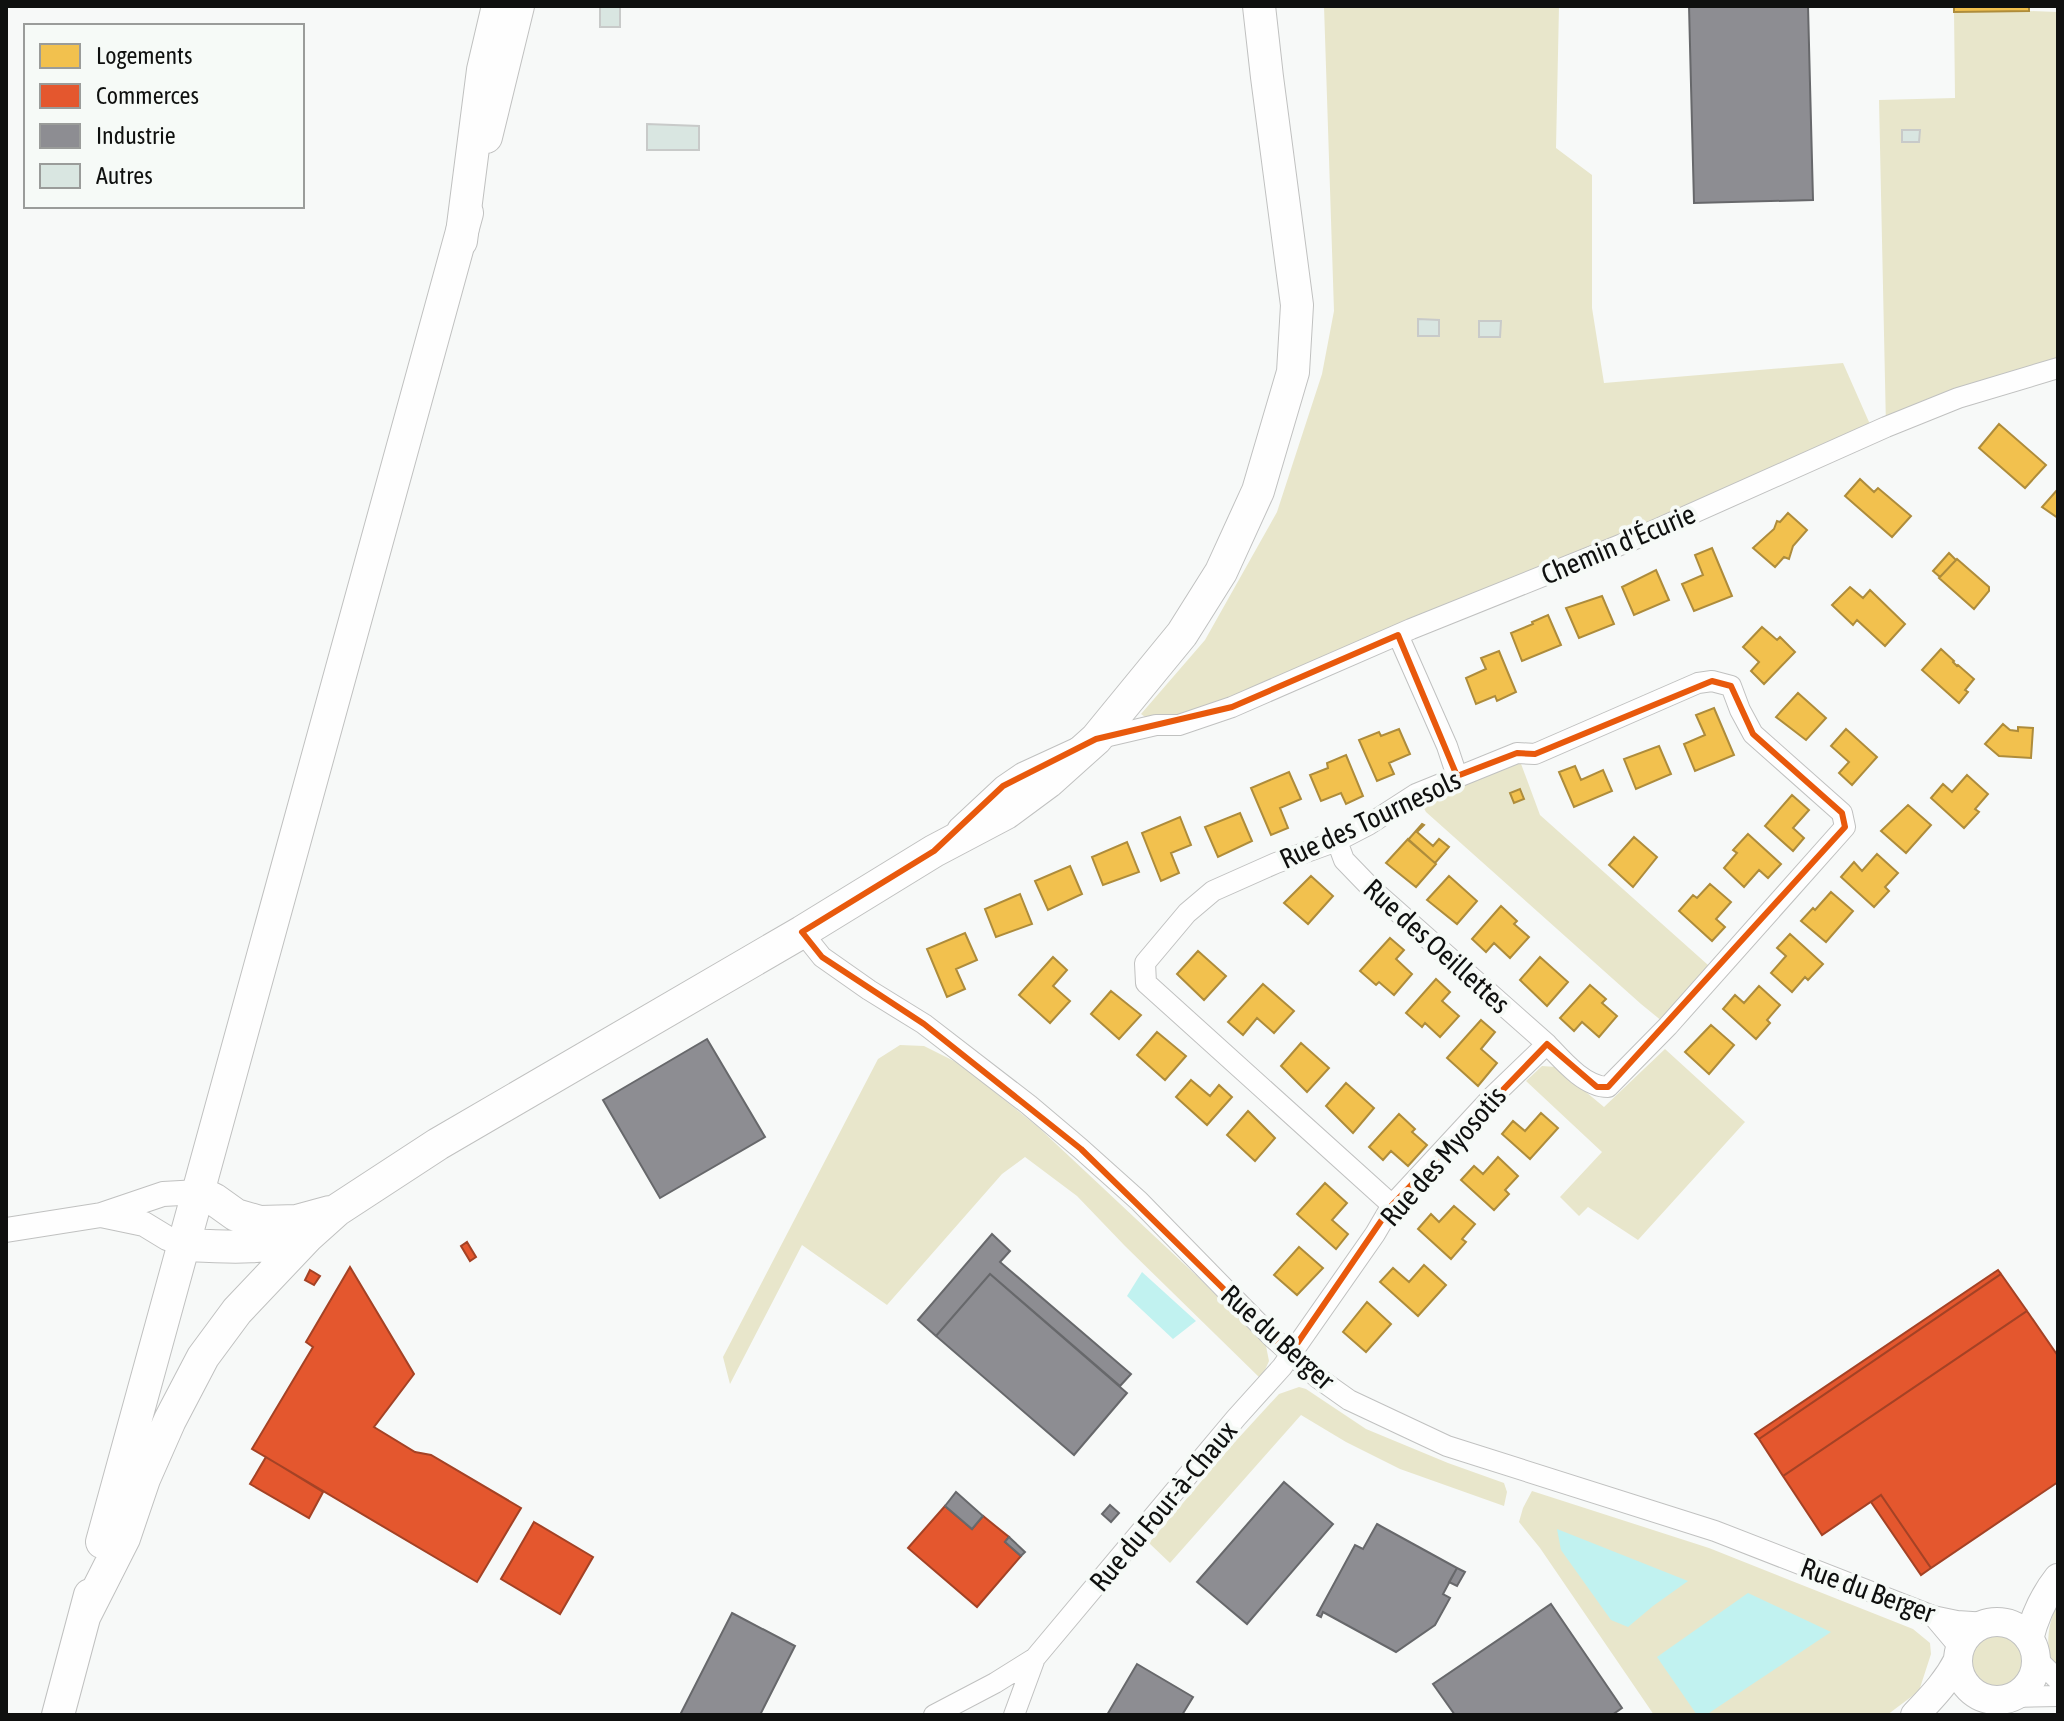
<svg xmlns="http://www.w3.org/2000/svg" width="2064" height="1721" font-family="'Asap Condensed',sans-serif">
	<rect width="100%" height="100%" fill="#f7f9f8"/>
	<path fill="#e8e6cb" d="M1324,6H1559L1556,148L1592,175V308L1604,383L1843,363L1869,422L1876,432L1411,629L1156,725L1141,714L1205,640L1277,512L1322,374L1334,311Z
		M2029,11L2058,12V368L1886,427L1879,100L1955,98L1954,12Z
		M1517,753L1540,815L1717,973L1668,1026L1641,1004L1426,812L1416,794Z
		M900,1045L924,1046L960,1064L1038,1127L1199,1278L1266,1346L1269,1361L1261,1379L1125,1246L1077,1196L1025,1157L1002,1174L887,1305L802,1245L730,1384L723,1357L878,1059Z
		M1665,1049L1745,1122L1638,1240L1588,1207L1579,1216L1560,1197L1602,1152L1526,1081L1542,1066L1556,1067L1604,1107Z
		M1299,1387L1306,1389L1366,1429L1448,1463L1504,1483L1507,1492L1504,1506L1400,1469L1346,1442L1301,1415L1170,1563L1149,1543L1233,1444L1279,1394Z
		M1532,1491L1709,1548L1913,1629L1930,1643L1931,1654L1919,1691L1887,1715H1654L1540,1548L1519,1522L1523,1508Z
		M2058,1601V1666L2050,1661C2046,1638 2049,1622 2058,1601Z
		M1972 1661a25 25 0 1 1 50 0a25 25 0 1 1-50 0Z"/>
	<path fill="#c1f2f0" d="M1142,1272L1196,1321L1173,1339L1127,1296Z
		M1557,1529L1688,1581L1653,1606L1628,1627L1611,1620L1561,1550Z
		M1748,1593L1831,1632L1706,1715H1697L1657,1657Z"/>
	<path fill="#f2c14e" stroke="#ae8c3b" stroke-width="2" d="M1954,6H2029V11L1954,12Z
		M1999,424L2046,465L2025,488L1979,448Z
		M1860,479L1874,492L1878,488L1911,516L1892,537L1845,496Z
		M2058,489V518L2042,507Z
		M1788,513L1807,530L1793,546L1789,559L1784,557L1775,567L1753,548L1774,529L1777,521L1780,522Z
		M1712,548L1732,596L1694,611L1682,584L1703,575L1695,555Z
		M1949,553L1956,560L1940,577L1933,571Z
		M1957,559L1989,587V591L1974,609L1939,578Z
		M1656,570L1669,600L1634,615L1622,587Z
		M1850,587L1863,598L1870,590L1905,624L1885,646L1857,620L1853,625L1832,605Z
		M1602,596L1614,624L1579,638L1566,608Z
		M1548,615L1561,645L1522,661L1511,633L1533,624L1532,622Z
		M1762,627L1777,640L1780,637L1795,652L1764,684L1751,671L1759,662L1743,647Z
		M1941,649L1954,661L1953,662L1957,666L1958,665L1974,679L1965,690L1968,692L1959,703L1922,670Z
		M1499,651L1516,692L1497,701L1495,696L1476,704L1466,678L1486,669L1481,658Z
		M1798,693L1826,718L1806,740L1776,717Z
		M1714,708L1734,755L1695,771L1684,744L1705,735L1696,715Z
		M2003,724L2010,730L2018,731V727L2033,728L2031,758L1999,756L1985,744Z
		M1399,729L1410,754L1389,763L1394,774L1377,781L1359,740L1379,732L1381,736Z
		M1846,729L1877,757L1852,785L1839,773L1849,762L1831,746Z
		M1659,746L1671,774L1636,789L1624,759Z
		M1346,755L1363,796L1346,804L1341,793L1321,801L1310,775L1328,768L1327,763Z
		M1575,766L1581,780L1603,770L1612,791L1574,807L1559,772Z
		M1289,772L1301,799L1280,808L1288,828L1271,835L1251,788Z
		M1967,775L1988,794L1975,809L1979,812L1964,828L1931,798L1943,784L1952,792Z
		M1520,789L1524,799L1514,803L1510,793Z
		M1792,795L1809,810L1793,828L1804,838L1793,851L1765,826Z
		M1908,805L1931,825L1906,853L1881,831Z
		M1240,813L1252,841L1218,857L1205,827Z
		M1180,817L1191,845L1171,853L1179,873L1161,881L1142,833Z
		M1422,824L1424,825L1417,832L1433,846L1439,839L1449,847L1435,863L1408,840Z
		M1748,834L1781,864L1768,878L1759,870L1744,887L1724,868L1737,853L1733,850Z
		M1634,837L1657,857L1633,887L1609,865Z
		M1408,839L1436,864L1416,887L1386,863Z
		M1127,842L1139,872L1103,885L1092,857Z
		M1877,854L1898,873L1885,887L1889,891L1874,907L1841,877L1854,862L1862,871Z
		M1070,866L1082,894L1048,910L1035,881Z
		M1311,876L1333,896L1308,924L1284,903Z
		M1449,876L1477,901L1457,924L1427,900Z
		M1710,884L1731,902L1716,919L1725,927L1712,941L1679,911L1693,895L1697,898Z
		M1831,892L1853,911L1826,942L1801,921L1813,908L1815,910Z
		M1020,894L1032,924L996,937L985,909Z
		M1501,906L1517,921L1514,924L1529,937L1510,958L1494,943L1486,952L1472,939Z
		M965,933L977,960L956,969L965,989L947,997L927,949Z
		M1790,934L1823,964L1808,980L1805,977L1792,992L1771,973L1786,956L1777,948Z
		M1390,938L1404,950L1396,959L1412,974L1394,995L1379,982L1376,985L1360,971Z
		M1198,951L1226,976L1204,1000L1177,974Z
		M1053,957L1067,970L1053,986L1070,1001L1050,1023L1019,995Z
		M1540,957L1568,982L1547,1006L1520,980Z
		M1436,979L1450,992L1442,1001L1459,1016L1440,1037L1425,1023L1422,1027L1406,1013Z
		M1263,984L1294,1011L1274,1033L1257,1018L1243,1035L1228,1022Z
		M1590,985L1606,999L1602,1003L1617,1016L1599,1037L1582,1022L1574,1031L1560,1018Z
		M1759,986L1780,1005L1767,1020L1770,1023L1756,1039L1723,1009L1735,995L1744,1003Z
		M1111,991L1141,1015L1119,1039L1091,1014Z
		M1481,1020L1495,1032L1481,1049L1497,1063L1478,1086L1447,1058Z
		M1711,1025L1734,1045L1709,1074L1685,1052Z
		M1157,1032L1186,1056L1165,1080L1137,1055Z
		M1301,1043L1329,1068L1307,1092L1281,1066Z
		M1191,1080L1210,1096L1219,1085L1232,1097L1207,1125L1176,1097Z
		M1346,1083L1374,1108L1353,1133L1326,1106Z
		M1248,1111L1275,1138L1255,1161L1227,1135Z
		M1541,1113L1558,1128L1530,1159L1502,1134L1513,1121L1525,1131Z
		M1399,1114L1415,1129L1412,1132L1427,1145L1408,1166L1391,1151L1383,1160L1369,1147Z
		M1498,1157L1518,1176L1505,1190L1509,1194L1494,1210L1461,1180L1474,1166L1483,1174Z
		M1325,1183L1347,1203L1332,1220L1348,1234L1336,1249L1297,1214Z
		M1454,1206L1475,1224L1462,1239L1466,1242L1451,1259L1418,1229L1431,1214L1439,1222Z
		M1299,1247L1323,1268L1297,1295L1274,1275Z
		M1424,1265L1446,1285L1418,1316L1380,1282L1393,1268L1409,1282Z
		M1367,1302L1391,1324L1366,1352L1343,1332Z"/>
	<path fill="#e4572e" stroke="#a44225" stroke-width="2" d="M467,1242L476,1257L470,1261L461,1246Z
		M350,1267L414,1374L374,1427L415,1452L431,1455L521,1508L477,1582L252,1449L313,1347L306,1342Z
		M310,1270L320,1276L314,1285L305,1280Z
		M1998,1270L2001,1274L1759,1439L1755,1434Z
		M2001,1274L2027,1311L1783,1476L1759,1439Z
		M2027,1311L2058,1356V1482L1931,1568L1881,1495L1822,1535L1783,1476Z
		M266,1457L323,1492L309,1518L250,1484Z
		M1881,1495L1931,1568L1921,1575L1871,1502Z
		M945,1506L972,1529L983,1516L1009,1537L1005,1542L1021,1556L977,1607L908,1548Z
		M534,1522L593,1557L560,1614L501,1579Z"/>
	<path fill="#8d8d92" stroke="#67686b" stroke-width="2" d="M1689,6H1808L1813,200L1694,203Z
		M707,1039L765,1137L660,1198L603,1100Z
		M992,1234L1010,1251L1000,1262L1131,1374L1120,1386L990,1274L936,1336L918,1320Z
		M990,1274L1127,1393L1074,1455L936,1336Z
		M1284,1482L1333,1524L1247,1624L1197,1582Z
		M956,1492L983,1516L972,1529L945,1506Z
		M1110,1505L1119,1513L1111,1522L1102,1514Z
		M1377,1524L1457,1568L1443,1594L1450,1598L1435,1625L1396,1652L1323,1612L1321,1617L1317,1615L1355,1545L1363,1549Z
		M1009,1537L1025,1552L1021,1556L1005,1542Z
		M1457,1568L1465,1572L1457,1586L1449,1582Z
		M1551,1604L1622,1708L1612,1715H1455L1433,1684Z
		M732,1613L795,1646L760,1715H680Z
		M1137,1664L1193,1697L1182,1715H1107Z"/>
	<path fill="#d9e6e1" stroke="#c8cac9" stroke-width="2" d="M600,6H620V27H600Z
		M647,124L699,126V150H647Z
		M1902,130H1920L1919,142H1902Z
		M1418,319L1439,320V336H1418Z
		M1479,321H1501L1500,337H1479Z"/>
	<g fill="none" stroke-linecap="round" stroke-linejoin="round">
		<g stroke="#c0c1c0" stroke-width="22">
			<path id="minor" d="M1398,635L1447,746L1457,776
				M958,828L1003,786L1022,773L1096,739L1156,725H1179L1232,707L1411,629L1635,539L1886,427L1958,398L2058,368
				M1337,841L1344,860L1373,890L1547,1044C1563,1061 1585,1087 1608,1087L1668,1026L1845,827L1842,813L1753,734L1740,710L1731,686L1712,681L1698,683L1535,754L1517,753L1416,794L1368,825L1337,841L1276,863L1213,891L1187,913L1145,963L1146,983L1392,1205
				M802,932L822,957L869,990L924,1024L1029,1105L1081,1149L1139,1201L1273,1338L1318,1378L1349,1400L1447,1446L1715,1531L1933,1616L1957,1621L1987,1623
				M1933,1616L1960,1648
				M2036,1658L2058,1680
				M2012,1697L2058,1696
				M934,1715L995,1683L1035,1658L1236,1418L1282,1367L1375,1234L1392,1205L1492,1097L1547,1044
				M1014,1715L1035,1658"/>
		</g>
		<g stroke="#c0c1c0" stroke-width="26">
			<path id="tertiary" d="M101,1215L144,1224L167,1238L184,1245
				M6,1230L101,1215L163,1194L199,1192"/>
		</g>
		<g stroke="#c0c1c0" stroke-width="30">
			<path id="secondary" d="M1958 1661a39 39 0 1 1 78 0a39 39 0 1 1-78 0Z
				M2029,1639C2035,1615 2043,1597 2058,1578
				M1915,1715C1932,1697 1947,1682 1958,1660"/>
		</g>
		<g stroke="#c0c1c0" stroke-width="34">
			<path id="primary" d="M486,137L518,6
				M199,1192L215,1200L236,1215L260,1222L297,1221L330,1212
				M184,1245C226,1247 268,1250 308,1236
				M102,1542L467,213
				M85,1615L124,1538L144,1479L170,1420L203,1357L237,1311L308,1236L337,1210L438,1144L802,932L934,851L1006,813L1048,782L1096,739L1182,634L1221,572L1258,491L1293,372L1297,305L1267,77L1259,6
				M58,1715L90,1595"/>
		</g>
		<g stroke="#c0c1c0" stroke-width="34">
			<path id="trunk" d="M461,241L483,70L498,6"/>
		</g>
		<use href="#minor" stroke="#fefefe" stroke-width="20"/>
		<use href="#tertiary" stroke="#fefefe" stroke-width="24"/>
		<use href="#secondary" stroke="#fefefe" stroke-width="28"/>
		<use href="#primary" stroke="#fefefe" stroke-width="32"/>
		<use href="#trunk" stroke="#fefefe" stroke-width="32"/>
	</g>
	<path fill="none" stroke="#e8590c" stroke-width="6" stroke-linejoin="round" d="M1398,635L1457,776L1517,753L1535,754L1712,681L1731,686L1753,734L1842,813L1845,827L1608,1087H1597L1547,1044L1392,1205L1290,1354L1081,1149L924,1024L822,957L802,932L934,851L1003,786L1096,739L1232,707Z"/>
	<g text-anchor="middle" dominant-baseline="central" stroke-width="8" stroke-linejoin="round" paint-order="stroke">
		<g font-size="28" fill="#0f100f" stroke="#f6faf7">
			<text transform="translate(1618 544) rotate(-23)">Chemin d'Écurie</text>
			<text transform="translate(1370 819) rotate(-25)">Rue des Tournesols</text>
			<text transform="translate(1437 946) rotate(42)">Rue des Oeillettes</text>
			<text transform="translate(1443 1156) rotate(-49)">Rue des Myosotis</text>
			<text transform="translate(1278 1337) rotate(42)">Rue du Berger</text>
			<text transform="translate(1163 1506) rotate(-50)">Rue du Four-à-Chaux</text>
			<text transform="translate(1868 1590) rotate(20)">Rue du Berger</text>
		</g>
	</g>
	<rect width="2064" height="1721" fill="none" stroke="#0f100f" stroke-width="16"/>
	<rect x="24" y="24" width="280" height="184" fill="#f6faf7" stroke="#9a9c9a" stroke-width="2"/>
	<rect x="40" y="44" width="40" height="24" fill="#f2c14e" stroke="#9a9c9a" stroke-width="2"/>
	<text x="96" y="64" font-size="24" fill="#0f100f">Logements</text>
	<rect x="40" y="84" width="40" height="24" fill="#e4572e" stroke="#9a9c9a" stroke-width="2"/>
	<text x="96" y="104" font-size="24" fill="#0f100f">Commerces</text>
	<rect x="40" y="124" width="40" height="24" fill="#8d8d92" stroke="#9a9c9a" stroke-width="2"/>
	<text x="96" y="144" font-size="24" fill="#0f100f">Industrie</text>
	<rect x="40" y="164" width="40" height="24" fill="#d9e6e1" stroke="#9a9c9a" stroke-width="2"/>
	<text x="96" y="184" font-size="24" fill="#0f100f">Autres</text>
</svg>
